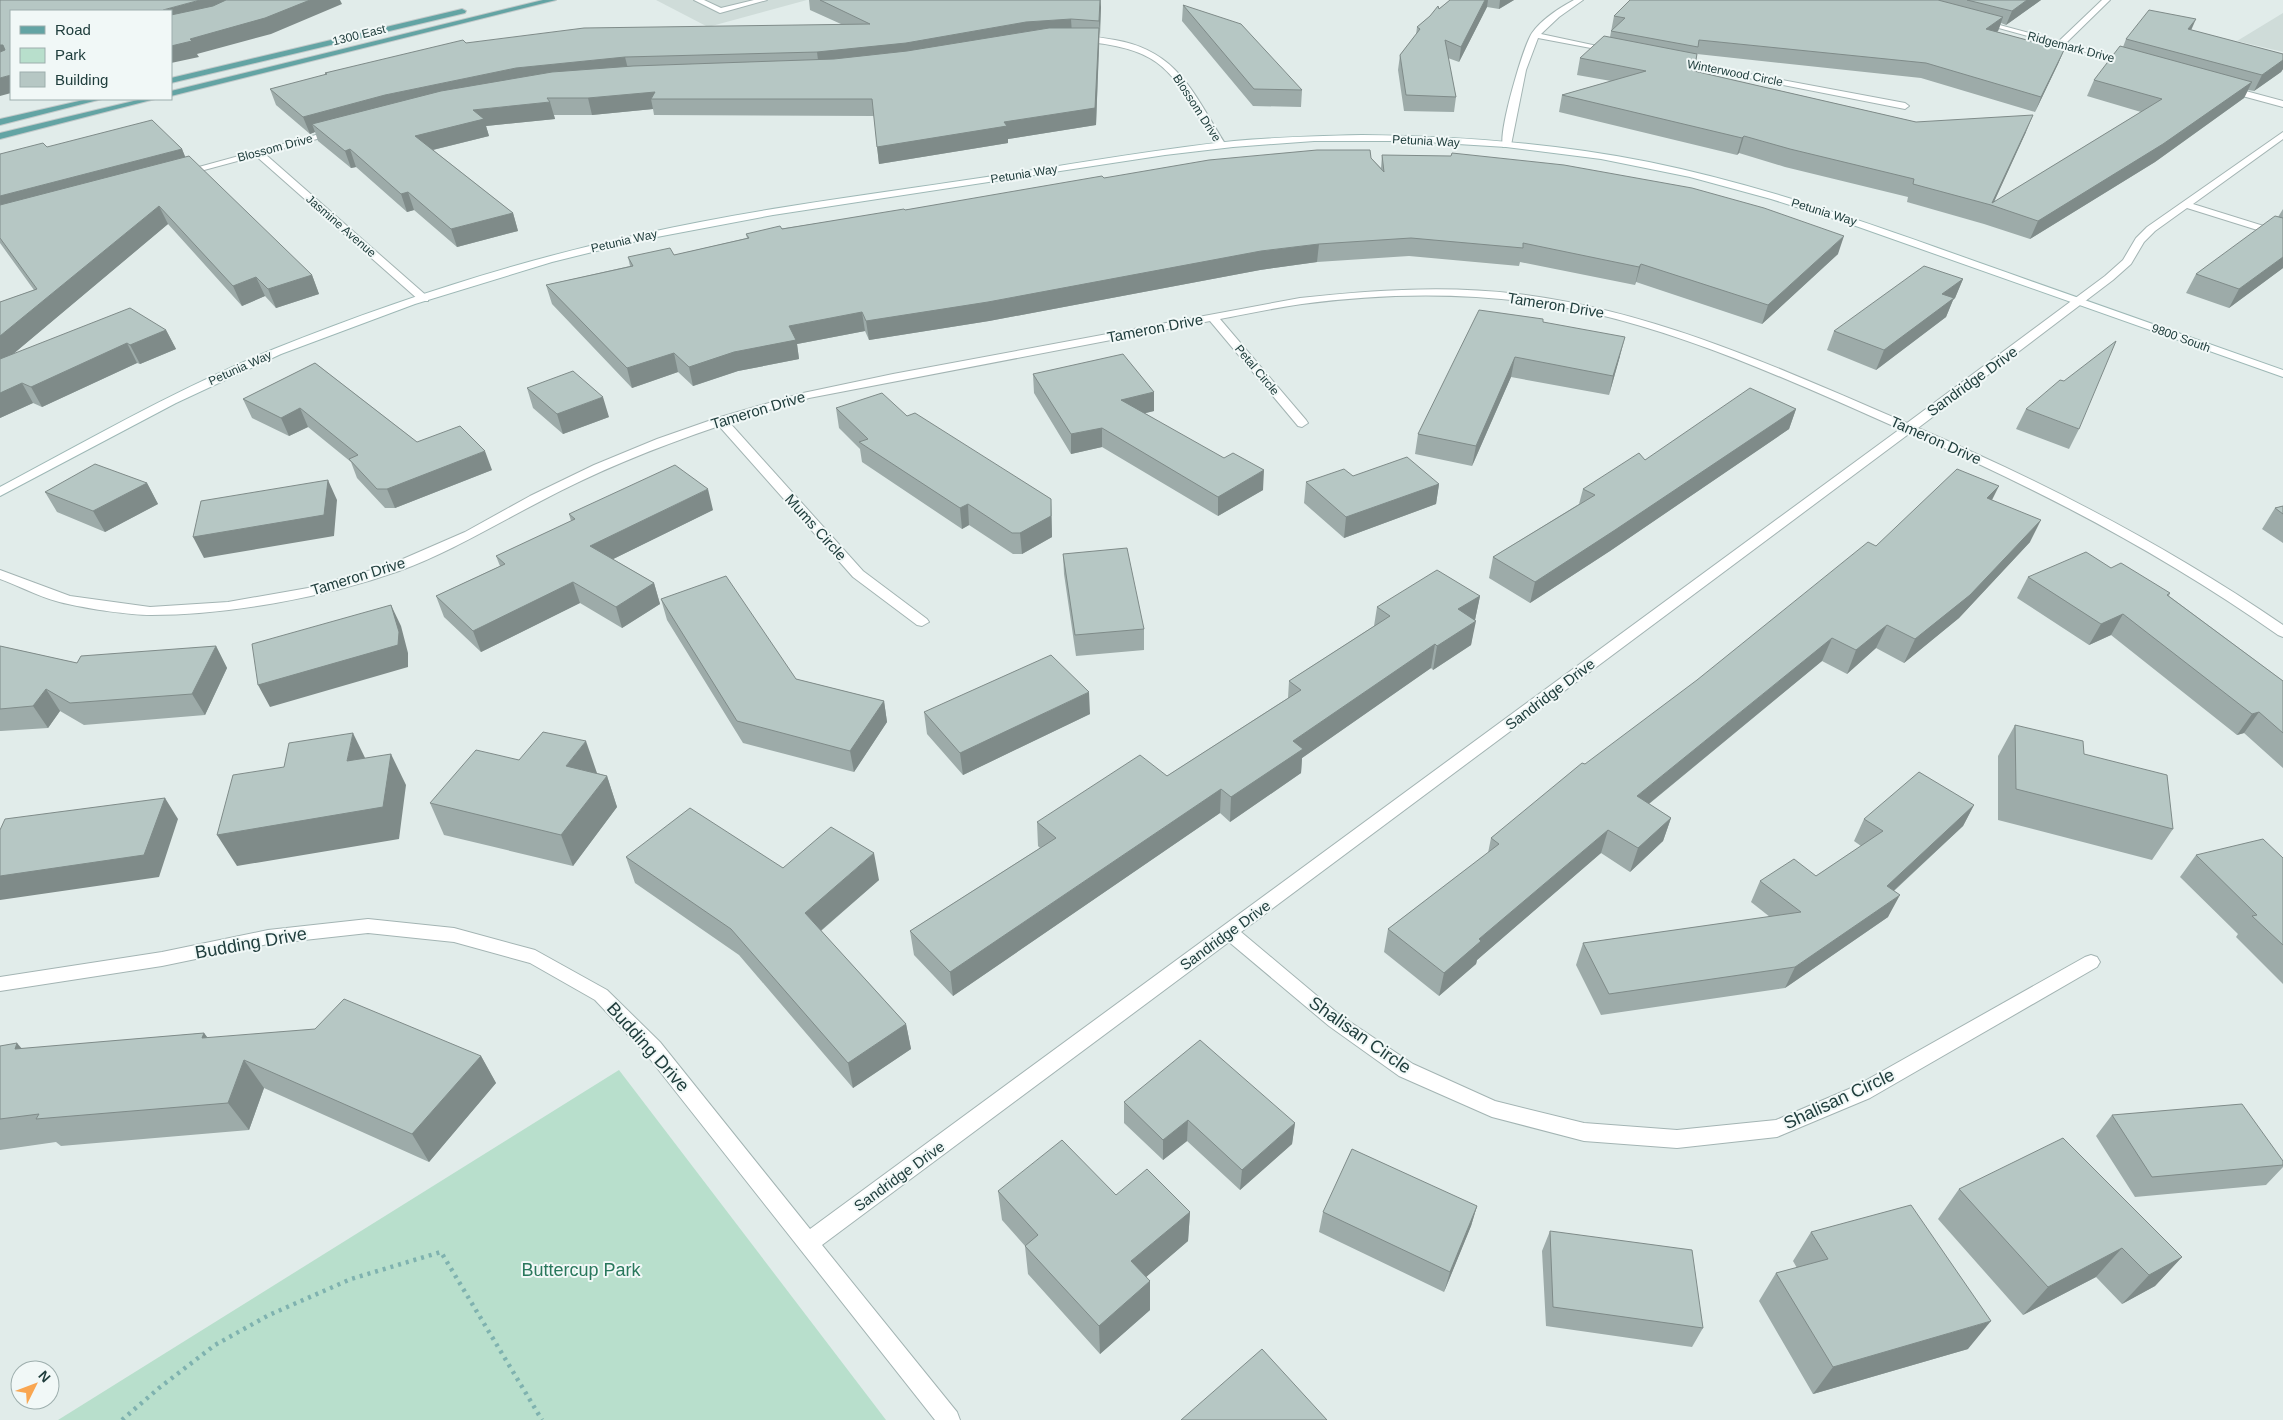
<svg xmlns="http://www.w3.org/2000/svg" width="2283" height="1420" font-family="Helvetica,sans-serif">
	<rect width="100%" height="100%" fill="#e1ecea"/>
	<path fill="#cfdcd9" d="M656,0H807L708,27Z
		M2283,13V52L2237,41Z"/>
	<path fill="#b8dfcc" d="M619,1070L886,1420H58Z"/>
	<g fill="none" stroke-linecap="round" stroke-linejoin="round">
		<g stroke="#a3b4b3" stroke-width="2">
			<path id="lane" d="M694,0H704L721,8L754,0H767L720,13Z"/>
		</g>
		<g stroke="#a3b4b3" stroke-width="2">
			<path id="street" d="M1574,0H1583L1559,17L1541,34L1616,50L1612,52L1538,38L1526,70L1511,145L1503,147C1498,132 1523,47 1532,33C1541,20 1559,8 1574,0Z
				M2102,0H2110L2066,43L2133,61V65L1977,22L1981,20L2059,41Z
				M1076,37C1088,35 1103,38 1115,40C1179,51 1194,95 1226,145L1224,147H1218C1171,76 1173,49 1079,41L1075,39Z
				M1674,60L1905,103L1909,106L1905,109L1677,64H1674Z
				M2227,86L2283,101V107L2224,91V87Z
				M334,130L341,132L265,154L428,297V301H420L256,156L182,176L177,173Z
				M2283,132V139L2193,204L2283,232V238L2187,208L2155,231L2144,242L2131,264L2113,280L1918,428C2046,483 2168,546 2283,625V637L2278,635C2163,554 2039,489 1910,433L1241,932L1341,1016L1413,1064L1495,1101L1584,1123L1677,1130L1776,1120L1856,1086L2085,957L2091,955L2097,957L2100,962L2097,967L1870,1098L1784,1134L1777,1137L1677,1148L1584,1141L1492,1117L1399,1076L1329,1026L1229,942L822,1245L957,1412L960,1420H935L646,1054L595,1000L530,963L454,942L368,933L268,944L162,966L0,991V977L162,952L268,930L368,919L454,928L535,950L607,990L660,1042L810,1229L1900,429C1800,385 1699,338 1592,313C1497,292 1398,291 1302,304C1274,308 1247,314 1220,319L1306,420L1308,423L1302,427L1298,426L1210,321L809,398L729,422L863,571L927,619L929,622L922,626L917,625L853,577L719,426C657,447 597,471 539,502C493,526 448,553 399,571C326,597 229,615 151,615C129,615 90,609 68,604C45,600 22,587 0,579V570L70,596L150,607L228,602L308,588L389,565L465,532L530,496L594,465L657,439L717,418L803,393L893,374L1300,298C1373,290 1446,285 1518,294C1656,311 1781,369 1907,423L2105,276L2123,260L2136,238L2147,227Z"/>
		</g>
		<g stroke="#9eb8b6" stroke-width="2">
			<path id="secondary" d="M1362,135C1458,136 1554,143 1649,162C1762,185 1871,224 1980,263C2081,299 2182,334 2283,370V377L1853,225L1771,199L1690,177L1601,159L1506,147L1410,141H1314L1233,147L1165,155L773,215L641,240L552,262L415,304L281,354L176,403L0,496V487C90,439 179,388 274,349C393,301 516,261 642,234C753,209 867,195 980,178C1064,166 1149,150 1234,141C1277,137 1319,136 1362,135Z"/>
		</g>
		<g stroke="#c1c9c9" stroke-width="2">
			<path id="primary" d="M543,0H556L171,96V91Z
				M462,9L466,11L465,13L171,83V78Z
				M88,99H102L0,125V119Z
				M142,99H155L0,139V133Z"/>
		</g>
		<path stroke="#7fb2af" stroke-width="4.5" stroke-dasharray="3 5" stroke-linecap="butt" d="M122,1420L159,1388L215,1345L269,1315L351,1279L441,1252L542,1420"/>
		<use href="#lane" fill="#fff" fill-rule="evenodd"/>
		<use href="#street" fill="#fff" fill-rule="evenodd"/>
		<use href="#secondary" fill="#fff" fill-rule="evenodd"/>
		<use href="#primary" fill="#63a4a4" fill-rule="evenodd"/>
	</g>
	<path fill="#9daba9" d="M809,0H1101L1096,125L1008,139V143L879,164L874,116L654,115L653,109L592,115H554L555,119L486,126L489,136L433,150L513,213L518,231L457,247L414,210L407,212L356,167L351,168L318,141L315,132L310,134L276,105L270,89L326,75L325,73L466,43L841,24L810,10Z
		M1450,0H1514L1499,9L1487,7L1459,62L1448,58L1456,97L1454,112L1404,111L1398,70L1400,55L1416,35L1417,27Z
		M1630,0H2041L2006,25L2001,23L1998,31L1997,32L2064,50L2058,64L2035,112L1921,78L1697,54L1694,71L1916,122L2026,132L1994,202L2141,112L2087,96L2094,80L2123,47L2126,39L2191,30L2283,54V69L2281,72L2254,91L2248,90L2244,98L2155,162L2030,239L1984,224L1907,202L1908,197L1785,167L1739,153L1737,155L1559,112L1562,95L1611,81L1577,75L1580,58L1610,37L1614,16Z
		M1183,5L1302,90L1301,107L1253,106L1182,21Z
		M47,147L182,149L185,157L312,275L319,294L276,308L265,296L242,306L168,224L12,355L166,330L176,349L140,364L137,363L42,407L33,403L0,418V302L34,290L0,243V154Z
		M1382,155L1838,254L1762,324L1636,282L1635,285L1520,262L1519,266L1409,256L1317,262L1260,270L989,321L869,340L865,331L797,344L799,359L738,371L693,386L678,372L632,388L552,304L546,285L630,266L628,257L674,255L747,238L746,234L905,210L1104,178L1371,158L1381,168Z
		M2283,209V268L2229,308L2186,293L2196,274L2278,217Z
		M1963,279L1955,298L1953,300L1946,317L1876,370L1827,350L1834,331Z
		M1543,322L1620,356L1609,395L1511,377L1472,466L1415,454L1418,434Z
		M315,363L417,442L492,470L395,508H385L357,478L351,462L308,427L289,436L252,418L243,399Z
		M1033,374L1154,392V411L1145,413L1263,490L1218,516L1102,447L1071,454L1034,393Z
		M527,388L609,417L563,434L533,408Z
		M836,408L907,416L1051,499L1052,537L1022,554H1013L969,525L962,529L862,462L860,449L839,428Z
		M1796,409L1789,429L1610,551L1530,603L1489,578L1493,557L1579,504L1583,489L1645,460Z
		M2026,409L2079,429L2069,449L2016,429Z
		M1353,476L1439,484L1436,504L1344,538L1304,503L1306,482Z
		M147,483L158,504L105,532L57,512L45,492Z
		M1992,500L2030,542L1959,618L1904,663L1876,648L1847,674L1822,661L1649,804L1671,818L1663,841L1630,872L1601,853L1477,960L1476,964L1439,996L1384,952L1388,929L1488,853L1491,838L1876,546Z
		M2283,506V543L2262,529L2275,508Z
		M713,510L613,559L654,583L660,604L622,628L580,603L481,652L444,617L436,596L500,566L496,556L571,521L569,514Z
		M1063,554L1144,629V650L1076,656L1064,574Z
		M2028,577L2170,593L2169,596L2283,681V768L2244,733L2237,735L2111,635L2089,645L2017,598Z
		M1480,596L1475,620L1471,645L1433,670L1431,668L1302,758L1301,773L1230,822L1220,813L953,996L914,955L910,931L1040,848L1038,846L1037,822L1167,776L1288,698L1289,681L1374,626L1377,607Z
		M661,599L796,679L884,701L887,722L854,772L743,743L667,620Z
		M0,646L77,663L216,646L227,668L205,715L84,725L60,711L48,728L1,731H0Z
		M924,712L1090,714L963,775L927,734Z
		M2015,725L2084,754L2173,829L2152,860L1998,820V756Z
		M519,760L597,773L607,776L617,807L573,866L444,835L430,803Z
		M1974,805L1963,826L1894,891L1888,917L1785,988L1601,1015L1576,965L1583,943L1770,917L1751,902L1760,881L1816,876L1861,846L1854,841L1864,819Z
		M2196,855L2283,858V984L2236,937L2238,934L2180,877Z
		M626,857L783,868L879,880L821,931L906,1024L911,1049L853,1088L739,955L635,883Z
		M204,1033L208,1038L481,1056L496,1083L429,1162L264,1088L249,1130L61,1146L56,1142L0,1150V1046L22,1049Z
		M1124,1102L1295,1123L1292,1144L1240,1190L1187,1141L1163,1160L1124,1123Z
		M2112,1115L2283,1161V1167L2266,1185L2135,1197L2096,1136Z
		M1959,1189L2182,1257L2155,1286L2122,1304L2096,1277L2023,1315L1938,1219Z
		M998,1191L1116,1195L1190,1212L1188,1241L1146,1277L1150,1281V1310L1100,1354L1028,1274L1025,1246L1002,1220Z
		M1477,1206L1471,1226L1444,1292L1319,1232L1323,1212Z
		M1550,1231L1703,1328L1692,1347L1546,1326L1542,1251Z
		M1811,1232L1968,1349L1813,1394L1759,1301L1776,1273L1797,1268L1793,1261Z"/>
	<path fill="#7f8b89" d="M200,0H243L171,24V11H163V10Z
		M310,0H340L342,4L271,34L197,54L199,57L171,63V46L190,39Z
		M1100,0L1101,7L1100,36L1099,21Z
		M1485,0H1488L1487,7L1459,62L1461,47Z
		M1500,0H1514L1499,9Z
		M2027,0H2041L2006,25L2012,11Z
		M2003,17L1998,31L1981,43L1986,29Z
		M1071,19L1072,34L819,68L817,52L1026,22Z
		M2196,19L2189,35L2188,29Z
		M1099,28V44L1096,125L1008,139V143L879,164L877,147L1004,122Z
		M0,45H3L11,60L0,62Z
		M2064,50L2058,64L2035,112L2041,97Z
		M625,57L629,73L312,124L315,132L310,134L303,117L385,95L516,68Z
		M2283,60V69L2281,72L2254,91L2262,75Z
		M11,75V93L0,96V78Z
		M2252,82L2244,98L2155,162L2030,239L2038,221Z
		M655,92L651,99L653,109L592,115L588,98Z
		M550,102L555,119L486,126L489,136L420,153L415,136L473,110Z
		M2033,115L2026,132L1992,206L1991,205Z
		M1744,136L1739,153L1737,155L1742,138Z
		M182,149L189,166L0,217V196Z
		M350,149L356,167L351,168L345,151Z
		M408,192L414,210L407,212L401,194Z
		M159,206L168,224L0,365V336Z
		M513,213L518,231L457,247L451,229Z
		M1844,236L1838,254L1762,324L1768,305Z
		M1319,244L1317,262L1260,270L989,321L869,340L866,321L1261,251Z
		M2283,257V268L2229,308L2239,289Z
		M1641,264L1636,282L1635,285L1639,267Z
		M312,275L319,294L276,308L268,289Z
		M256,277L265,296L242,306L233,286Z
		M1963,279L1955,298L1953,300L1946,317L1876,370L1884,350L1942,294Z
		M862,312L865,331L797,344L799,359L738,371L693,386L689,367L789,326Z
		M166,330L176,349L140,364L130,345Z
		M1625,337L1620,356L1609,395L1613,376Z
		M127,343L137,363L42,407L31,387Z
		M674,353L678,372L632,388L627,368Z
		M1515,357L1511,377L1472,466L1476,446Z
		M22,383L33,403L0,418V393Z
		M1154,392V411L1121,419V400Z
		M603,397L609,417L563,434L557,414Z
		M300,408L308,427L289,436L281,418Z
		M1796,409L1789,429L1610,551L1530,603L1535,582Z
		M1102,428V447L1071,454V434Z
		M485,451L492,470L395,508L387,489Z
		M1264,470L1263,490L1218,516V497Z
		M328,480L337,500L334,536L204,558L193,537Z
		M147,483L158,504L105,532L93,511Z
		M1439,484L1436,504L1344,538L1346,517Z
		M1999,486L1988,508L1987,498Z
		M708,489L713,510L597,567L590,546Z
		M1051,499L1052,537L1022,554L1020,533Z
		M968,504L969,525L962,529L960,508Z
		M2041,520L2030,542L1959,618L1904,663L1915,639Z
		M573,582L580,603L481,652L473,631Z
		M654,583L660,604L622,628L616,607Z
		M1480,596L1475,620L1454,634L1458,609Z
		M391,605L401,626L408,653V667L270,707L258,685Z
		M2123,614L2111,635L2089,645L2101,624Z
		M1476,621L1471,645L1433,670L1437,646Z
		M1887,625L1876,648L1847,674L1856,650Z
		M1832,638L1822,661L1629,820L1637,796Z
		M1435,644L1431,668L1302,758L1301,773L1230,822L1231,797L1293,741Z
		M216,646L227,668L205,715L192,694Z
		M46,689L60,711L48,728L33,706Z
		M1089,692L1090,714L963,775L960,753Z
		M884,701L887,722L854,772L850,751Z
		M2259,712L2244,733L2237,735L2252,714Z
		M353,733L368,764L347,761Z
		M586,741L597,773L577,798L566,766Z
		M391,754L406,785L399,839L237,866L217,835Z
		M607,776L617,807L573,866L561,835Z
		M1221,789L1220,813L953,996L950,972Z
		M165,798L178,819L159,877L0,900V876Z
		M1974,805L1963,826L1876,907L1887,886Z
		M1671,818L1663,841L1630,872L1638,848Z
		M1608,830L1601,853L1477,960L1476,964L1439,996L1444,973L1479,939Z
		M874,853L879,880L811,939L805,913Z
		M1900,895L1888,917L1785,988L1795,967Z
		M906,1024L911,1049L853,1088L848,1063Z
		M204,1033L224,1061L202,1038Z
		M17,1043L41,1071L15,1049Z
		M481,1056L496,1083L429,1162L412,1134Z
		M244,1060L264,1088L249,1130L228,1103Z
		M1188,1120L1187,1141L1163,1160V1140Z
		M1295,1123L1292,1144L1240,1190L1242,1170Z
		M1477,1206L1471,1226L1444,1292L1450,1272Z
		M1190,1212L1188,1241L1131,1290V1261Z
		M2122,1248L2096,1277L2023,1315L2048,1287Z
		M2182,1257L2155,1286L2122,1304L2149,1275Z
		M1150,1281V1310L1100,1354L1099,1326Z
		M1991,1321L1968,1349L1813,1394L1833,1367Z"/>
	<path fill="#b6c7c4" stroke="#7f8b89" d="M0,0H200L163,10V11H11V75L0,78V52L5,50L3,45H0Z
		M226,0H310L265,18L190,39L192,41L171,46V15L213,6Z
		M820,0H1100L1099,21L1071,19L1026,22L906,43L817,52L625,57L516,68L385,95L303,117L270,89L327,74L325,73L463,40L466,43L584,28L870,24Z
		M1450,0H1485L1461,47L1445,40L1456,97L1406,95L1400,55L1420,29L1417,27L1430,16L1438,6L1439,9Z
		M1630,0H1938L2003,17L1986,29L2064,50L2041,97L1926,63L1699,40L1698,47L1611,31L1625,18L1614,16Z
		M1967,0H2027L2012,11Z
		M1183,5L1241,24L1302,90L1254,89Z
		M2149,10L2196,19L2188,29L2283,54V60L2262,75L2126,39Z
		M1049,28H1099L1095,108L1004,122L1007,126L877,147L872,99H651L655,92L588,98H547L550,102L473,110L484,119L415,136L513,213L451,229L408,192L401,194L350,149L345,151L312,124L441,91L552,72L633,66L834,59L907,51Z
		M1604,36L1697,54L1694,71L1916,122L2033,115L1992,203L2162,99L2094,80L2120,46L2252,82L2163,144L2038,221L1991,205L1913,184L1914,179L1790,149L1744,136L1742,138L1562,95L1646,71L1580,58Z
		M152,120L182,149L0,196V154L43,143L47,147Z
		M1317,150H1370L1371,158L1384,172L1382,155L1451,156L1452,153L1564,165L1692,188L1764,208L1844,236L1768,305L1641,264L1639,267L1523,243V248L1411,238L1319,244L1261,251L988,302L866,321L862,312L789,326L796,340L734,352L689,367L674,353L627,368L546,285L633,266L628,257L670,248L674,255L749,238L746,234L780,226L782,229L904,209L905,210L1102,176L1104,178L1209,160Z
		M189,156L312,275L268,289L256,277L233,286L159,206L0,336V302L37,289L0,238V205Z
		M2275,216L2283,218V257L2239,289L2196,274Z
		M1924,266L1963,279L1942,294L1954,298L1884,350L1834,331Z
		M130,308L166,330L130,345L127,343L31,387L22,383L0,393V359Z
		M1479,310L1543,319V322L1625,337L1613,376L1515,357L1476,446L1418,434Z
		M2116,341L2079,429L2026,409L2060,380L2064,381Z
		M1123,354L1154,392L1121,400L1224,458L1233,453L1264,470L1218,497L1102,428L1071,434L1033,374Z
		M315,363L417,442L460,426L485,451L387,489H377L349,459L358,455L300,408L281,418L243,399Z
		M573,371L603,397L557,414L527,388Z
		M1750,388L1796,409L1615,530L1535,582L1493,557L1595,495L1583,489L1639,453L1645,460Z
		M882,393L907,416L915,413L1051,499V516L1020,533H1012L968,504L960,508L859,442L868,439L836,408Z
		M1407,457L1439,484L1346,517L1306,482L1344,469L1353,476Z
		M95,464L147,483L93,511L45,492Z
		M675,465L708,489L590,546L654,583L616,607L573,582L473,631L436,596L505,564L496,556L575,519L569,514Z
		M1957,469L1999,486L1987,498L2041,520L1970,595L1915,639L1887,625L1856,650L1832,638L1637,796L1671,818L1638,848L1608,830L1479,939L1481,941L1444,973L1388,929L1499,844L1491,838L1582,763L1585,764L1697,680L1868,542L1876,546Z
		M328,480L324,515L193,537L201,501Z
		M2283,506V514L2275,508Z
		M1127,548L1144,629L1075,635L1063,554Z
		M2086,552L2111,568L2121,563L2170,593L2167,595L2283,681V733L2259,712L2252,714L2123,614L2101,624L2028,577Z
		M1437,570L1480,596L1458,609L1476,621L1437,646L1435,644L1293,741L1303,749L1231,797L1221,789L950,972L910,931L1056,838L1037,822L1140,755L1167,776L1301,690L1289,681L1390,616L1377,607Z
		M726,576L796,679L884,701L850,751L737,721L661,599Z
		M391,605L399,632L398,645L258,685L252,644Z
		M0,646L77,663L81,656L216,646L192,694L70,703L46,689L33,706L0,709Z
		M1051,655L1089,692L960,753L924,712Z
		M2015,725L2083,741L2084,754L2167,775L2173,829L2016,789Z
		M543,732L586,741L566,766L607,776L561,835L430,803L476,750L519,760Z
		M353,733L347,761L391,754L383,807L217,835L233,775L284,767L289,743Z
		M1919,772L1974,805L1887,886L1900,895L1795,967L1609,994L1583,943L1801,912L1760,881L1794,859L1816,876L1883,831L1864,819Z
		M165,798L144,855L0,876V830L5,819Z
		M690,808L783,868L831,827L874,853L805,913L906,1024L848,1063L731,929L626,857Z
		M2263,839L2283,858V945L2252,916L2257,915L2196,855Z
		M344,999L481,1056L412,1134L244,1060L228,1103L36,1119L39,1114L0,1119V1046L17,1043L15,1049L204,1033L202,1038L315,1029Z
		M1200,1040L1295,1123L1242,1170L1188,1120L1163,1140L1124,1102Z
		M2242,1104L2283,1161V1165L2152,1177L2112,1115Z
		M2063,1138L2182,1257L2149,1275L2122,1248L2048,1287L1959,1189Z
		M1062,1140L1116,1195L1147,1169L1190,1212L1131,1261L1150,1281L1099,1326L1025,1246L1038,1235L998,1191Z
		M1352,1149L1477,1206L1450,1272L1323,1212Z
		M1911,1205L1991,1321L1833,1367L1776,1273L1828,1259L1811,1232Z
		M1550,1231L1692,1250L1703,1328L1553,1307Z
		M1262,1349L1327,1420H1181Z"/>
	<g text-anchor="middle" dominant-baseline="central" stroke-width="4" stroke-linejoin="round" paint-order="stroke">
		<g font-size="12" fill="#203e3d" stroke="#f1f8f7">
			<text transform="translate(359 35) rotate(-14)">1300 East</text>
			<text transform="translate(2071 47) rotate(15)">Ridgemark Drive</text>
			<text transform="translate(1735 73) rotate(11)">Winterwood Circle</text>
			<text transform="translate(1197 108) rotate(57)">Blossom Drive</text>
			<text transform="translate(1426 141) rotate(3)">Petunia Way</text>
			<text transform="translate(275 148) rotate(-15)">Blossom Drive</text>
			<text transform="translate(1024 174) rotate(-9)">Petunia Way</text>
			<text transform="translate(1824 212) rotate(17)">Petunia Way</text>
			<text transform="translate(341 226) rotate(41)">Jasmine Avenue</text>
			<text transform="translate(624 241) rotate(-13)">Petunia Way</text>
			<text transform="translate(2181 338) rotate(20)">9800 South</text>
			<text transform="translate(240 368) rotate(-24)">Petunia Way</text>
			<text transform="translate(1257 370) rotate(50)">Petal Circle</text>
		</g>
		<g font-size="15" fill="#203e3d" stroke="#f1f8f7">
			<text transform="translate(1556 305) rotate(9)">Tameron Drive</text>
			<text transform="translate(1155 328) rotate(-11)">Tameron Drive</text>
			<text transform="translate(1972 381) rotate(-36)">Sandridge Drive</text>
			<text transform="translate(758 410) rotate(-17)">Tameron Drive</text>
			<text transform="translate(1936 440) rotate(24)">Tameron Drive</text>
			<text transform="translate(816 527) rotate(48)">Mums Circle</text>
			<text transform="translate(358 576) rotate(-17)">Tameron Drive</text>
			<text transform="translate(1550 694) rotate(-37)">Sandridge Drive</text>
			<text transform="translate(1225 935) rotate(-36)">Sandridge Drive</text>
			<text transform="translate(899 1176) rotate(-36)">Sandridge Drive</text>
		</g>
		<g font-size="18" fill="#203e3d" stroke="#f1f8f7">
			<text transform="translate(251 943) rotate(-10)">Budding Drive</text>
			<text transform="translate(1360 1035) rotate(35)">Shalisan Circle</text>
			<text transform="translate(648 1047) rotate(48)">Budding Drive</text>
			<text transform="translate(1839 1099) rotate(-25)">Shalisan Circle</text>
		</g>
		<g font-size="18" fill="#28775b" stroke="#f1f8f7">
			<text x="581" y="1270">Buttercup Park</text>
		</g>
	</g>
	<rect x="10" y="10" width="162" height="90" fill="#f1f8f7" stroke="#9daead"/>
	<rect x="20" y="26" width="25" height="8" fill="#63a4a4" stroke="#9daead"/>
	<text x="55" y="35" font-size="15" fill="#203e3d">Road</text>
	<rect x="20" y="48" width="25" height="15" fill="#b8dfcc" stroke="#9daead"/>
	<text x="55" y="60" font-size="15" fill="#203e3d">Park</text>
	<rect x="20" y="72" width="25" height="15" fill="#b6c7c4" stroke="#9daead"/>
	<text x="55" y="85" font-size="15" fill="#203e3d">Building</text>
	<g transform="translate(35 1385) rotate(48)"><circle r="24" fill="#f1f8f7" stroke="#9daead"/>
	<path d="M0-4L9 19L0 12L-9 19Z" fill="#f9a651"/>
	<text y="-8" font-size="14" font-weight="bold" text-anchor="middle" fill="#203e3d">N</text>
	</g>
</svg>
